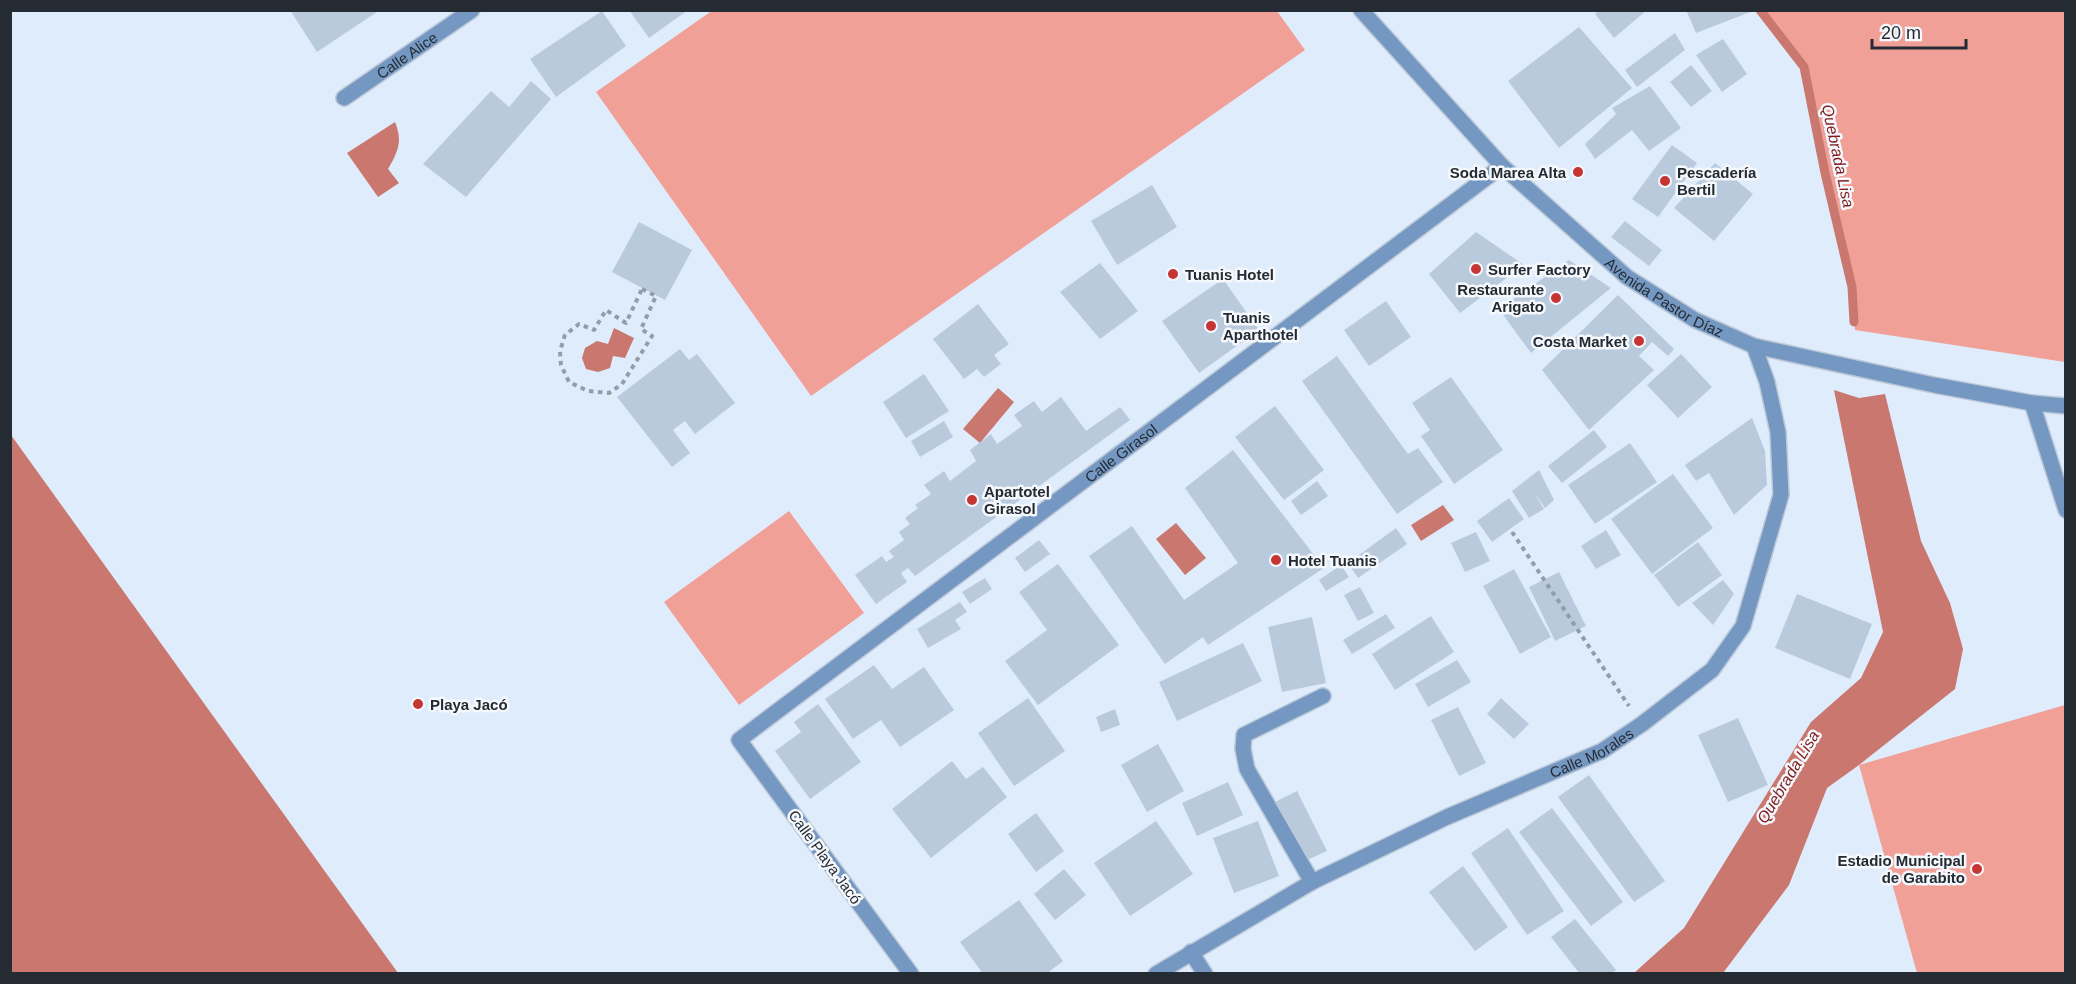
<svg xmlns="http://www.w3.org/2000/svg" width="2076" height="984" font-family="Helvetica,sans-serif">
	<rect width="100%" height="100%" fill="#dfecfc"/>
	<path fill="#f1a098" d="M713,10L1277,11L1305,50L811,396L596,92Z
		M1760,11H2065V362L1855,330L1852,287L1804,67Z
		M789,511L864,613L739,705L664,602Z
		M2065,705V973H1917L1859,765Z"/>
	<path fill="#c9776f" d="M395,122C403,141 398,152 388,169L399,183L378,197L347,153Z
		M614,328L634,338L625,358L613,356L610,368L598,372L586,369L582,358L585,348L597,341L608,344Z
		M998,388L1014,402L980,443L963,429Z
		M1834,390L1859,398L1885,394L1921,541L1950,603L1963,649L1955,689L1859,765L1827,788L1789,885L1723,973H1634L1684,928L1811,722L1861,678L1883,632Z
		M10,435H11L398,973H11Z
		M1443,505L1454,520L1421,541L1411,525Z
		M1176,523L1206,558L1185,575L1156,539Z"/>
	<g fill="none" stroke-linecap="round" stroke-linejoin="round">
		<path stroke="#c9776f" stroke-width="9" d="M1760,10L1804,67L1825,173L1852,287L1854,322"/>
	</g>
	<path fill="#bacadd" d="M290,10H380L317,52Z
		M629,10H688L649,38Z
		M1599,10H1647L1614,38L1595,14Z
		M1690,10H1753V11L1696,33L1687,12Z
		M602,11L626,46L556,97L530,59Z
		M1579,27L1632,88L1559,148L1508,81Z
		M1675,33L1685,50L1637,87L1625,70Z
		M1723,39L1747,74L1722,92L1696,55Z
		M1691,65L1712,91L1691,107L1670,82Z
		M531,81L551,99L466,197L423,164L491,91L509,107Z
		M1650,86L1681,128L1649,151L1632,130L1595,159L1585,144L1616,114L1612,108Z
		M1672,145L1697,163L1658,217L1632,199Z
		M1715,163L1753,194L1714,241L1674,208Z
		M1152,185L1177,227L1117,265L1091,221Z
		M1625,221L1662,250L1649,266L1611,237Z
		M639,222L692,250L665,300L612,272Z
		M1476,232L1524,265L1460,313L1429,274Z
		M1569,260L1611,288L1531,353L1499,309Z
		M1100,263L1138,311L1100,339L1060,292Z
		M1223,279L1259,330L1199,373L1162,321Z
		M1618,295L1674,349L1668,356L1652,342L1639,356L1654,370L1589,430L1542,370Z
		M1386,301L1411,337L1369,366L1344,330Z
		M978,304L1009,344L994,355L1001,364L984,377L977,369L964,379L933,339Z
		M680,349L689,360L697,354L735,403L695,434L685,421L673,430L690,453L672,467L617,397Z
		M1681,354L1712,387L1678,418L1647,385Z
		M1337,356L1408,454L1418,448L1443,482L1397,514L1302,381Z
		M924,374L949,411L906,438L883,402Z
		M1451,377L1503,450L1454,484L1421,436L1430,430L1412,403Z
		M1061,397L1086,431L1120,407L1130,420L915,576L908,568L901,573L907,582L876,604L855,575L882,556L886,562L894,557L889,551L904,540L899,532L910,524L905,518L918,508L915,505L931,494L924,485L944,471L950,481L976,461L970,450L991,434L997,444L1022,426L1014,415L1034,401L1042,412Z
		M1275,406L1324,470L1284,500L1235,437Z
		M1752,418L1765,451L1767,485L1734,515L1709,473L1696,481L1685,465Z
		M944,421L953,437L920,457L911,441Z
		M1594,430L1607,447L1562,483L1548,466Z
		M1630,443L1657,482L1595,524L1568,485Z
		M1233,450L1324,568L1208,645L1203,637L1165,664L1089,556L1132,526L1184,600L1238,563L1185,488Z
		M1539,470L1554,500L1545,508L1534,492L1544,509L1529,518L1512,491Z
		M1673,474L1713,528L1652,574L1611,519Z
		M1317,481L1328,496L1301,515L1291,501Z
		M1509,498L1524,519L1492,542L1477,521Z
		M1396,528L1407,544L1358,578L1348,563Z
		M1606,530L1621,555L1596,569L1581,546Z
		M1476,532L1490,561L1465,572L1451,543Z
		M1039,540L1050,554L1025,572L1015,558Z
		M1698,542L1722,575L1678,607L1654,575Z
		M1058,564L1119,645L1038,705L1005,661L1047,630L1019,592Z
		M1341,565L1349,577L1326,591L1319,580Z
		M1514,569L1551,637L1520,654L1483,586Z
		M1559,572L1586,626L1555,641L1529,587Z
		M985,578L992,589L970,604L962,592Z
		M1723,580L1734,594L1713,625L1692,603Z
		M1360,587L1374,613L1358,621L1344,595Z
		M1797,594L1872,624L1850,679L1775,648Z
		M960,602L967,612L955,620L961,629L928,648L917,629Z
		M1386,614L1395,628L1352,654L1343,640Z
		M1431,616L1454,652L1395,690L1372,654Z
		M1312,617L1326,683L1282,692L1268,627Z
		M1243,643L1262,681L1177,721L1159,682Z
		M1457,660L1471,682L1428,707L1415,684Z
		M874,665L892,689L924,667L954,710L900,747L881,720L853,739L825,699Z
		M1028,698L1065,751L1014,786L978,733Z
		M1501,698L1529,724L1514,739L1487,714Z
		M818,704L861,762L810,799L775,751L801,732L794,722Z
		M1458,707L1486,763L1459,776L1431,720Z
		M1115,709L1120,725L1101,732L1096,717Z
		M1738,718L1768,785L1728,802L1698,735Z
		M1158,744L1184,791L1147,812L1121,765Z
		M952,761L966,779L983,767L1007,797L931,858L892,809Z
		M1589,775L1665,881L1634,902L1558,797Z
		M1228,782L1243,815L1197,836L1182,803Z
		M1297,791L1327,851L1305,861L1275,802Z
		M1552,808L1623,902L1591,926L1519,832Z
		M1036,813L1064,851L1036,872L1008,834Z
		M1156,821L1193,874L1130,916L1094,863Z
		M1258,821L1279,876L1234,893L1213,838Z
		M1508,828L1564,911L1527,935L1471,853Z
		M1463,866L1508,927L1475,951L1429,892Z
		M1064,869L1086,895L1055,920L1034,894Z
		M1019,900L1063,961L1046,974H983L960,942Z
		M1575,919L1616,970L1611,974H1580L1551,937Z"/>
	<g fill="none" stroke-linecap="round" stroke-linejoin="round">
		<g stroke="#bec9d8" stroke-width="18">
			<g id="minor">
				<path id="s1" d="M1361,10L1502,166L1627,277L1695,320L1754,346L1934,385L2032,403L2066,406"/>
				<path id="s2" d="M344,98L472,10"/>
				<path d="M2032,403L2066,510"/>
				<path d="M1312,882L1247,769L1243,749L1244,735L1323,696"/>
				<path d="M1191,952L1205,974"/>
				<path id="s3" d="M911,974L739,740L1502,166"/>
				<path id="s4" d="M1156,974L1312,882L1447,817L1602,751L1642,724L1712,670L1743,626L1781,495L1778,432L1767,382L1754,346"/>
			</g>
		</g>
		<path stroke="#939da9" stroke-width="4" stroke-dasharray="4.5 4.5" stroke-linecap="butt" d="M642,289L656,296L641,329L652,336L622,384L609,393L588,391L569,382L561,365L560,351L565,335L579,324L594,330L606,310L626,323Z
			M1512,532L1629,706"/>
		<use href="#minor" stroke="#7498c2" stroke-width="15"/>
	</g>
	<g fill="#c43534" stroke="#f5f8fc" stroke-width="2">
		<circle cx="1578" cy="172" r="6"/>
		<circle cx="1665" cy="181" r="6"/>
		<circle cx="1476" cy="269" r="6"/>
		<circle cx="1173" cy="274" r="6"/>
		<circle cx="1556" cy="298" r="6"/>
		<circle cx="1211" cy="326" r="6"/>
		<circle cx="1639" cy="341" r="6"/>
		<circle cx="972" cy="500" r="6"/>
		<circle cx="1276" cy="560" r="6"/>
		<circle cx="418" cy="704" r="6"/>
		<circle cx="1977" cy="869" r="6"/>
	</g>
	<g text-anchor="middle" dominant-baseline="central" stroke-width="5" stroke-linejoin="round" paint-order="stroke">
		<g font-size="15" fill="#252b33" stroke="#f5f8fc">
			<text stroke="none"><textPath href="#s2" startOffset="76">Calle Alice</textPath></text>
			<text stroke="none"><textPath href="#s1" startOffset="420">Avenida Pastor Díaz</textPath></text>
			<text stroke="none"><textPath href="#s3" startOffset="768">Calle Girasol</textPath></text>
			<text stroke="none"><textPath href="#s4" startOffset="489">Calle Morales</textPath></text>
			<text transform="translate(825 857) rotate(54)">Calle Playa Jacó</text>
		</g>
		<g font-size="15" font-weight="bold" fill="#252b33" stroke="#f5f8fc" text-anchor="start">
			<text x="1566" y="172" text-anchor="end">Soda Marea Alta</text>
			<text x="1677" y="172">Pescadería<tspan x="1677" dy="17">Bertil</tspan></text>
			<text x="1488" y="269">Surfer Factory</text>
			<text x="1185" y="274">Tuanis Hotel</text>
			<text x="1544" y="289" text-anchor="end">Restaurante<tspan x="1544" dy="17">Arigato</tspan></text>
			<text x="1223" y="317">Tuanis<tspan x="1223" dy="17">Aparthotel</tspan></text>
			<text x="1627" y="341" text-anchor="end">Costa Market</text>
			<text x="984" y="491">Apartotel<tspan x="984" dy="17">Girasol</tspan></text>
			<text x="1288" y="560">Hotel Tuanis</text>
			<text x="430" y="704">Playa Jacó</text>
			<text x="1965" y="860" text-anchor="end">Estadio Municipal<tspan x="1965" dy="17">de Garabito</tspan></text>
		</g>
		<g font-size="16" font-style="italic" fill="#801d1d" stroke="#f5f8fc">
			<text transform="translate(1838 156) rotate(78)">Quebrada Lisa</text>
			<text transform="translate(1788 777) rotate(-59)">Quebrada Lisa</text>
		</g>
	</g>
	<rect width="2076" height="984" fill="none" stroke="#252b33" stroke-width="24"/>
	<path d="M1872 39v9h94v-9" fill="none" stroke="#252b33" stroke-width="3"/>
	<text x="1881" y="39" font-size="18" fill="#252b33" stroke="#f5f8fc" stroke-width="4.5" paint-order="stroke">20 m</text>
</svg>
